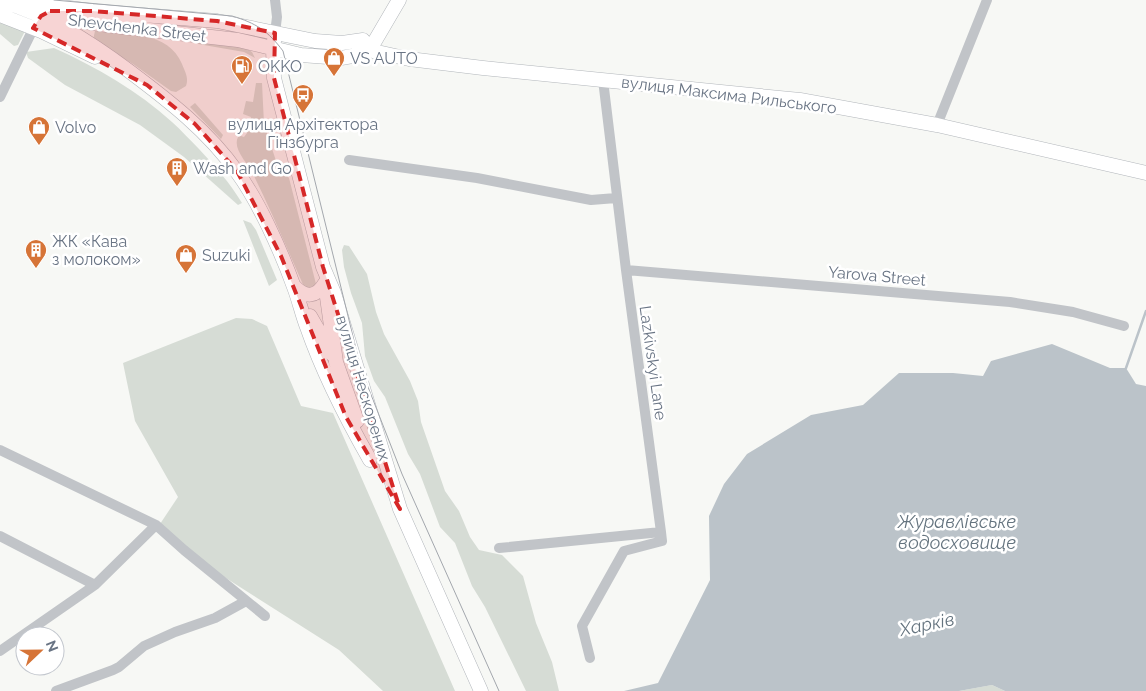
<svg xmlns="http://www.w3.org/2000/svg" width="1146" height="691" font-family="Raleway,sans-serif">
	<rect width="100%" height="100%" fill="#f7f8f5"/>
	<path fill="#d6dcd5" d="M0,20L25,31L18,45L14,46L0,34Z
		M95,31C125,34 169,31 182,64C185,72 189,78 186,86L176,92L171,91L133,64L93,40Z
		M195,40L244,47L252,52L255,58L244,52L198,44Z
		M54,48C96,67 138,91 172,122C181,130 190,140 199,149C215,166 230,183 242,203L238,205L184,157L140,125L65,85L28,58L26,52Z
		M256,83H262L264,124L277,164L289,178L316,284L315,288L305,289C288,251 272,212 253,174C248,163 232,149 238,137L241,136L244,137L247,133L251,117L243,114L246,101L253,102Z
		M195,103L223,135L221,139L190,107Z
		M243,220L251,223L256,230L277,280L269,286Z
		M344,245L349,246L367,274L376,312L384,334L410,381L418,401L421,422L445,491L459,511L470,537L479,550L502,555L523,576L536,623L552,662L559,691H526L485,607L472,586L455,543L440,527L420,474L408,454L385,397L374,381L365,356L362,323L351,293L344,267L342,250Z
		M236,318L252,319L267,326L301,406L333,413L455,691H383L339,650L218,573L160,524L178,497L135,421L123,363Z
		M992,685L1005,691H959Z"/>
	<path fill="#bbc3c9" d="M1052,344L1110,368H1126L1136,384L1146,386V691H1005L992,685L959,691H624L658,683L710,580L709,516L724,484L747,454L811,415L863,405L899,373H953L983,376L991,361Z"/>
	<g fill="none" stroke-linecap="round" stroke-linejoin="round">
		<path stroke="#bbc3c9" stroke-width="2.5" d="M1126,368L1146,311"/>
		<g stroke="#b2b6bb" stroke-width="15">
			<path id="major" d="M0,1C47,14 90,42 129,71C169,101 208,131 237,172C259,202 281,251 294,287C299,300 302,314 307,327C323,373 346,418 370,460
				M18,1L92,11L217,21L315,41L342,43L363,40
				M0,15L41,31L95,57
				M49,17L114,26L238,40L301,55L341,58L358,55L372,46L399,0
				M275,33L273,49L274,78L323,267L334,293L400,509L481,691
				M355,42L368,50L409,59L483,68L800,100L937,125L1146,173
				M294,286C305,298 316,298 325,283
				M326,290L336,362L357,421
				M310,316L332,354"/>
		</g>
		<path stroke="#c1c4c8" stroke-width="10" d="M275,33L277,17L275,0
			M0,97L36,23
			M937,125L987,0
			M349,160L477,178L591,200L616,198
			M626,270L1010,302L1073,312L1124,326
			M0,450L156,525L184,550L265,616
			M0,536L95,585
			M499,548L661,532L626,270L603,80
			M0,651L95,585L156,525
			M590,658L582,626L624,551L662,541L661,532
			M56,691L113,670L119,667L144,646L175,632L215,618L246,601"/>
		<use href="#major" stroke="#fff" stroke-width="14"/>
		<path stroke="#a3a7ad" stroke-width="1" d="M54,0L232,16C256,23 268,31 283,51L361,369L402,474L499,691"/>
	</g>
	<path fill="#d62828" fill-opacity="0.2" stroke="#d62828" stroke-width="4" stroke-dasharray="10 6" stroke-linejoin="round" d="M50,11H92L217,21L275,33L274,78L323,267L400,509L346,417L281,256L237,171L195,124L147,85L33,28L41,16Z"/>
	<defs>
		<g id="shop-pin" transform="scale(1.125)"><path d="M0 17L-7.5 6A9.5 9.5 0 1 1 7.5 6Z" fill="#d67437" stroke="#fff"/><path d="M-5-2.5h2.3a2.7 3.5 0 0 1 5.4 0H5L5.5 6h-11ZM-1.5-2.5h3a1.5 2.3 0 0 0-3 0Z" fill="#fff"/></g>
		<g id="fuel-pin" transform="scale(1.125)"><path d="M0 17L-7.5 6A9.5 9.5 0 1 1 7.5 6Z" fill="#d67437" stroke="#fff"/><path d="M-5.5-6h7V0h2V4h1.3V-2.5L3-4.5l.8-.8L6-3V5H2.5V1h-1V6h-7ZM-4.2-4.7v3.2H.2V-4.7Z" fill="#fff"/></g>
		<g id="bus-pin" transform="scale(1.125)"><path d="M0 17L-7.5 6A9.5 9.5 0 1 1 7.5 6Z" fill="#d67437" stroke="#fff"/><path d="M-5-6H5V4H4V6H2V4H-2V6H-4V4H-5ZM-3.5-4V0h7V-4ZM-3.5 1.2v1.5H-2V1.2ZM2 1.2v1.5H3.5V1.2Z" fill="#fff"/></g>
		<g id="building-pin" transform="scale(1.125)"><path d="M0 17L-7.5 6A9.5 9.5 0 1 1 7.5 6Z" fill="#d67437" stroke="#fff"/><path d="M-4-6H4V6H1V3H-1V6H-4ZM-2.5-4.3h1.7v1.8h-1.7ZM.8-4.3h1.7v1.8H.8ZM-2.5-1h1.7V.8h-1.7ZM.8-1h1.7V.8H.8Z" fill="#fff"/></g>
	</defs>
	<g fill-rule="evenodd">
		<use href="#shop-pin" x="334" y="58"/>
		<use href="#fuel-pin" x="242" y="66"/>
		<use href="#bus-pin" x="303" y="95"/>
		<use href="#shop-pin" x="39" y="127"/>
		<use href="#building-pin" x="177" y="168"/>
		<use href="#building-pin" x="36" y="250"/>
		<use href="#shop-pin" x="186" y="255"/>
	</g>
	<g text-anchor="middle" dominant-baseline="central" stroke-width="5" stroke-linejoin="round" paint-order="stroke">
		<g font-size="16" fill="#697484" stroke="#fff">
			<text transform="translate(137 28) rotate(7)">Shevchenka Street</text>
			<text transform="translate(729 95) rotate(7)">вулиця Максима Рильського</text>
			<text transform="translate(877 276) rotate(5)">Yarova Street</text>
			<text transform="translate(653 363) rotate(82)">Lazkivskyi Lane</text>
			<text transform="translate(363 388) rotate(73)">вулиця Нескорених</text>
		</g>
		<g font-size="16" fill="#697484" stroke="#fff" text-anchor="start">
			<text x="350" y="58">VS AUTO</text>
			<text x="258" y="66">OKKO</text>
			<text x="303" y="124" text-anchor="middle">вулиця Архітектора<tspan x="303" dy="18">Гінзбурга</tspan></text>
			<text x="55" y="127">Volvo</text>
			<text x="193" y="168">Wash and Go</text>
			<text x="52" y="241">ЖК «Кава<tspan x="52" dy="18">з молоком»</tspan></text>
			<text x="202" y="255">Suzuki</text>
		</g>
		<g font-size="18" font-style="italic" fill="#65747f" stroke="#fff">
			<text x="957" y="521">Журавлівське<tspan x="957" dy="21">водосховище</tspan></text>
			<text transform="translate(927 624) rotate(-12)">Харків</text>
		</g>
	</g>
	<g transform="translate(40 651) rotate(68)"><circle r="24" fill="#ffffff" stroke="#c3c7ce"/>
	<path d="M0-4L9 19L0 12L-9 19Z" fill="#d67437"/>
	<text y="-8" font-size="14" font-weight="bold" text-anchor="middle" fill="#697484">N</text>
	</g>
</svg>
